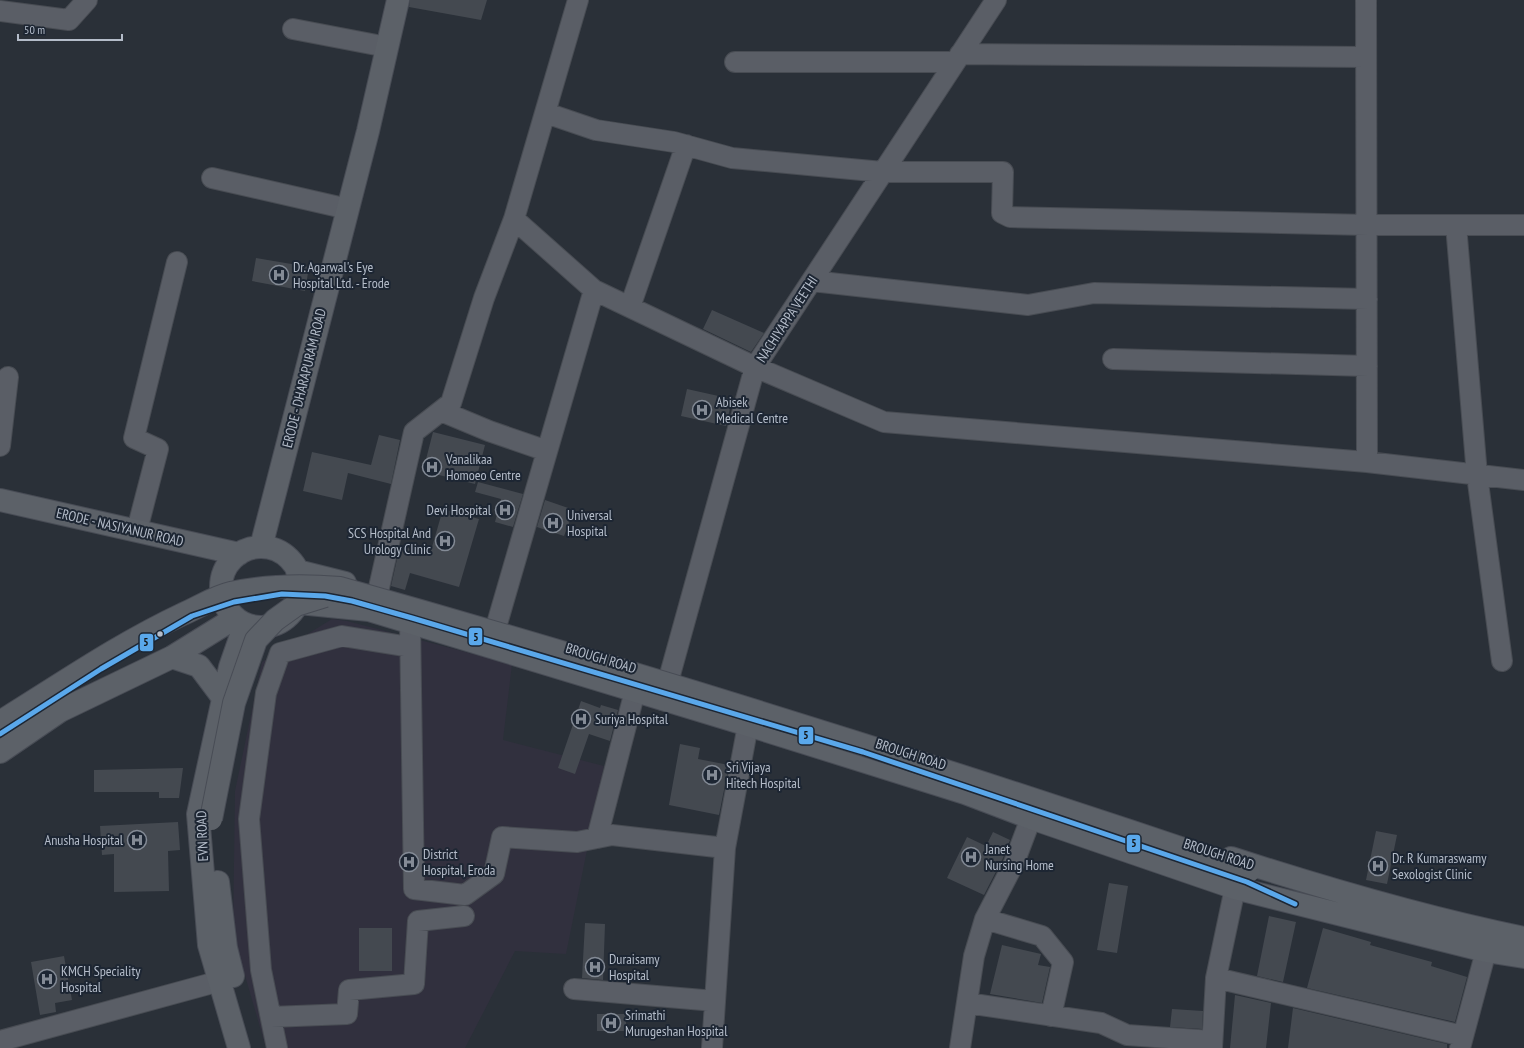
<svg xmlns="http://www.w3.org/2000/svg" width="1524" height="1048" font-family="'PT Sans Narrow',sans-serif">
	<rect width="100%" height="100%" fill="#2a3038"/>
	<path fill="#31303e" d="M332,619L347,621L512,664L503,740L604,766L566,954L515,951L465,1048H266L233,934L235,791L262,662Z"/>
	<path fill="#444950" d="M410,0H487L481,20L409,7Z
		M256,258L309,267L305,291L252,281Z
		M712,310L764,333L751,352L703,329Z
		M687,389L732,399L726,426L681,416Z
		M433,432L485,445L475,484L423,471Z
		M379,435L400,440L391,484L348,473L342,500L303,491L312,452L371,465Z
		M478,482L523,494L513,527L495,522L501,499L475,492Z
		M545,500L574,510L564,536L537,527Z
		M443,509L479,519L459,587L410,573L405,590L391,586L400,546L430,554Z
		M581,701L600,708L601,705L618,710L610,741L589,734L575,774L558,768Z
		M680,744L700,748L698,759L729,765L719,815L669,805Z
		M183,768L179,798H159V792H94V770Z
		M178,822L180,850L168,851L169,891L114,892V854L102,855L100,826Z
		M1376,831L1397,835L1387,884L1366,880Z
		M993,832L1010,840L1003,858L984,895L947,878L967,837L986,846Z
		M1109,883L1128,886L1117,953L1097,950Z
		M1269,916L1296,922L1283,982L1257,976Z
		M585,923L605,924L603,980L582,978Z
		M359,928H392V971H359Z
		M1323,928L1371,942L1370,945L1432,962L1431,966L1467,977L1455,1022L1307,988Z
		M1002,945L1041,954L1038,965L1050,967L1042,1003L990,994Z
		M64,956L72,1000L55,1003L56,1012L40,1015L31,962Z
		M1235,995L1271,1003L1266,1048H1230Z
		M1293,1008L1447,1044V1048H1288Z
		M1172,1009L1203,1011L1202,1029L1170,1027Z
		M597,1014H626V1031H597Z"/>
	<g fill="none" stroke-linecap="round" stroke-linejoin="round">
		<g stroke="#484c53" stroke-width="22">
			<path id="minor" d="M578,0L514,219L594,290L755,367L884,422L1367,462
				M1366,0L1367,462L1524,480
				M0,11L69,20L87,0
				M293,29L387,47
				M960,54L1366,57
				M735,62H955
				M546,113L596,130L674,142L732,158L883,172H1003L1002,213L1010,217L1367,225H1524
				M212,178L348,209
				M1456,225L1477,475L1502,661
				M812,281L1028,305L1094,293L1367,299
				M630,307L686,145
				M1113,359L1367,366
				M441,411L489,431L547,451
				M0,446L8,377
				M137,530L158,449L134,438L177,262
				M378,592L414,432L451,403L484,298L514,219
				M410,622L414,889L465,895L494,874L502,837L577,842L612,835L725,848
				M496,627L594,290
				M663,700L755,367L996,0
				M597,838L635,691
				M985,919L1042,936L1063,962L1051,1016
				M1216,978L1463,1036
				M574,989L715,1001
				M967,1003L1101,1023L1127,1035L1212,1041
				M271,1017L347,1014L349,990L414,984L418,921L464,916
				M0,1041L220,981
				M277,1048L261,970L249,819L266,693L280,653L342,636L410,647
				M712,1048L725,848L748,725
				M960,1048L974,956L985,919L1014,863L1031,818
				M1212,1048L1216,978L1235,888
				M1460,1048L1486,951"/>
		</g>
		<g stroke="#484c55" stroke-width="24">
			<path id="major" d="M0,500L239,554
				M261,547L368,131L398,0
				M221 587a40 40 0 1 1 80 0a40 40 0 1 1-80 0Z
				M297,571L345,583
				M299,603L369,610L748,725L965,793L1031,818L1235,888L1486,951L1524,957
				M172,657L199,666L223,698
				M0,752L60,711L172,657L235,618
				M1231,858C1327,889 1425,918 1524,938
				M218,882L226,948L233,976
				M239,1048L209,945L198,814L230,667L245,624"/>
		</g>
		<use href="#minor" stroke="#5a5e66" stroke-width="20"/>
		<use href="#major" stroke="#5c6168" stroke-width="22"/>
		<g stroke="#484c55" stroke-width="24" stroke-linecap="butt">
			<path id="major-bridge" d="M0,722C60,685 119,644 183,614C199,607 214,597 231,593C267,585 303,585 340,588C645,674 948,769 1249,871
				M211,819L234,703L256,640L275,620L296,605L325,596"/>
		</g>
		<use href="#major-bridge" stroke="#5c6168" stroke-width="22"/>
		<g stroke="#1d2633" stroke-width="8">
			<path id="bus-1" d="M0,734L101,669L192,616L234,602L282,594L325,596L352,601L412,618L863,752L1247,882L1295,904"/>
		</g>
		<use href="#bus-1" stroke="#5aa8eb" stroke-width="5"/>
	</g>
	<defs>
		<g id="hospital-ring" transform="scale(1)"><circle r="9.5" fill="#1d2633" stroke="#848b96" stroke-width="1.5"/><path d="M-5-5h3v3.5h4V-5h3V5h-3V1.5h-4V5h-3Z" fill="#848b96"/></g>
	</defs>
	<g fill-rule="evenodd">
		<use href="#hospital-ring" x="279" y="275"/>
		<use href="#hospital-ring" x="702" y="410"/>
		<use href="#hospital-ring" x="432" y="467"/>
		<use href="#hospital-ring" x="505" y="510"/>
		<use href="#hospital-ring" x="553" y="523"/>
		<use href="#hospital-ring" x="445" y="541"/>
		<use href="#hospital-ring" x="581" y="719"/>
		<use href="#hospital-ring" x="712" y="775"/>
		<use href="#hospital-ring" x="137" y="840"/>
		<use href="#hospital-ring" x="971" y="857"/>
		<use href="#hospital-ring" x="409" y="862"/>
		<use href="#hospital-ring" x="1378" y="866"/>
		<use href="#hospital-ring" x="595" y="967"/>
		<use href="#hospital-ring" x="47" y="979"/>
		<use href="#hospital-ring" x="611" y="1023"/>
	</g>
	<circle fill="#b4bcc9" stroke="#1d2633" stroke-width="1.5" cx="160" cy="634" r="3.5"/>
	<g text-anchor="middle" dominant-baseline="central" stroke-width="4" stroke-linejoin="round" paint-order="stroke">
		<g font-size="14" fill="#b4bcc9" stroke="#1d2633" text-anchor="start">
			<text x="293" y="267">Dr. Agarwal's Eye<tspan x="293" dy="16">Hospital Ltd. - Erode</tspan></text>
			<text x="716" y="402">Abisek<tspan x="716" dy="16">Medical Centre</tspan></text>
			<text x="446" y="459">Vanalikaa<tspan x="446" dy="16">Homoeo Centre</tspan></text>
			<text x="491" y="510" text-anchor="end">Devi Hospital</text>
			<text x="567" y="515">Universal<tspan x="567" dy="16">Hospital</tspan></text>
			<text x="431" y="533" text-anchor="end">SCS Hospital And<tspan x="431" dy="16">Urology Clinic</tspan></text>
			<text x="595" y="719">Suriya Hospital</text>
			<text x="726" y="767">Sri Vijaya<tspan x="726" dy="16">Hitech Hospital</tspan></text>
			<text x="123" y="840" text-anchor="end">Anusha Hospital</text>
			<text x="985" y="849">Janet<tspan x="985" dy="16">Nursing Home</tspan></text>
			<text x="423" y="854">District<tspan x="423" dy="16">Hospital, Eroda</tspan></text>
			<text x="1392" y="858">Dr. R Kumaraswamy<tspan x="1392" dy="16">Sexologist Clinic</tspan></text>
			<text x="609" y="959">Duraisamy<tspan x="609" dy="16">Hospital</tspan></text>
			<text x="61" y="971">KMCH Speciality<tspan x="61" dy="16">Hospital</tspan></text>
			<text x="625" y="1015">Srimathi<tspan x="625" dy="16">Murugeshan Hospital</tspan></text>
		</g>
		<g font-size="14" fill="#b4bcc9" stroke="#1d2633">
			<text transform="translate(787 319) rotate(-57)">NACHIYAPPA VEETHI</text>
			<text transform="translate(304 378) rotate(-76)">ERODE - DHARAPURAM ROAD</text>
			<text transform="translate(120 527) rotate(13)">ERODE - NASIYANUR ROAD</text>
			<text transform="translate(601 658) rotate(17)">BROUGH ROAD</text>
			<text transform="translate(911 754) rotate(18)">BROUGH ROAD</text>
			<text transform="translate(202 836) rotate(-92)">EVN ROAD</text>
			<text transform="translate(1219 854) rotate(18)">BROUGH ROAD</text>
		</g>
	</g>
	<g stroke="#1d2633" stroke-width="1.5">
		<rect x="468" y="627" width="15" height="19" rx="4" fill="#5aa8eb"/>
		<rect x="139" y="633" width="15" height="19" rx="4" fill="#5aa8eb"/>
		<rect x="798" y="726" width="16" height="19" rx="4" fill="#5aa8eb"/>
		<rect x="1126" y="834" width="15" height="19" rx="4" fill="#5aa8eb"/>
	</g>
	<g font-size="11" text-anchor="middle" font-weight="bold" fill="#111">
		<text x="476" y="641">5</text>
		<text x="146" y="646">5</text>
		<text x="806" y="739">5</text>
		<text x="1134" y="847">5</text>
	</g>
	<path d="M18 34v6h104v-6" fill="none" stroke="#b4bcc9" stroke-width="2"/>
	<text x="24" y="34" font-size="12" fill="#b4bcc9" stroke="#1d2633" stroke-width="3" paint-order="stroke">50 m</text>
</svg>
